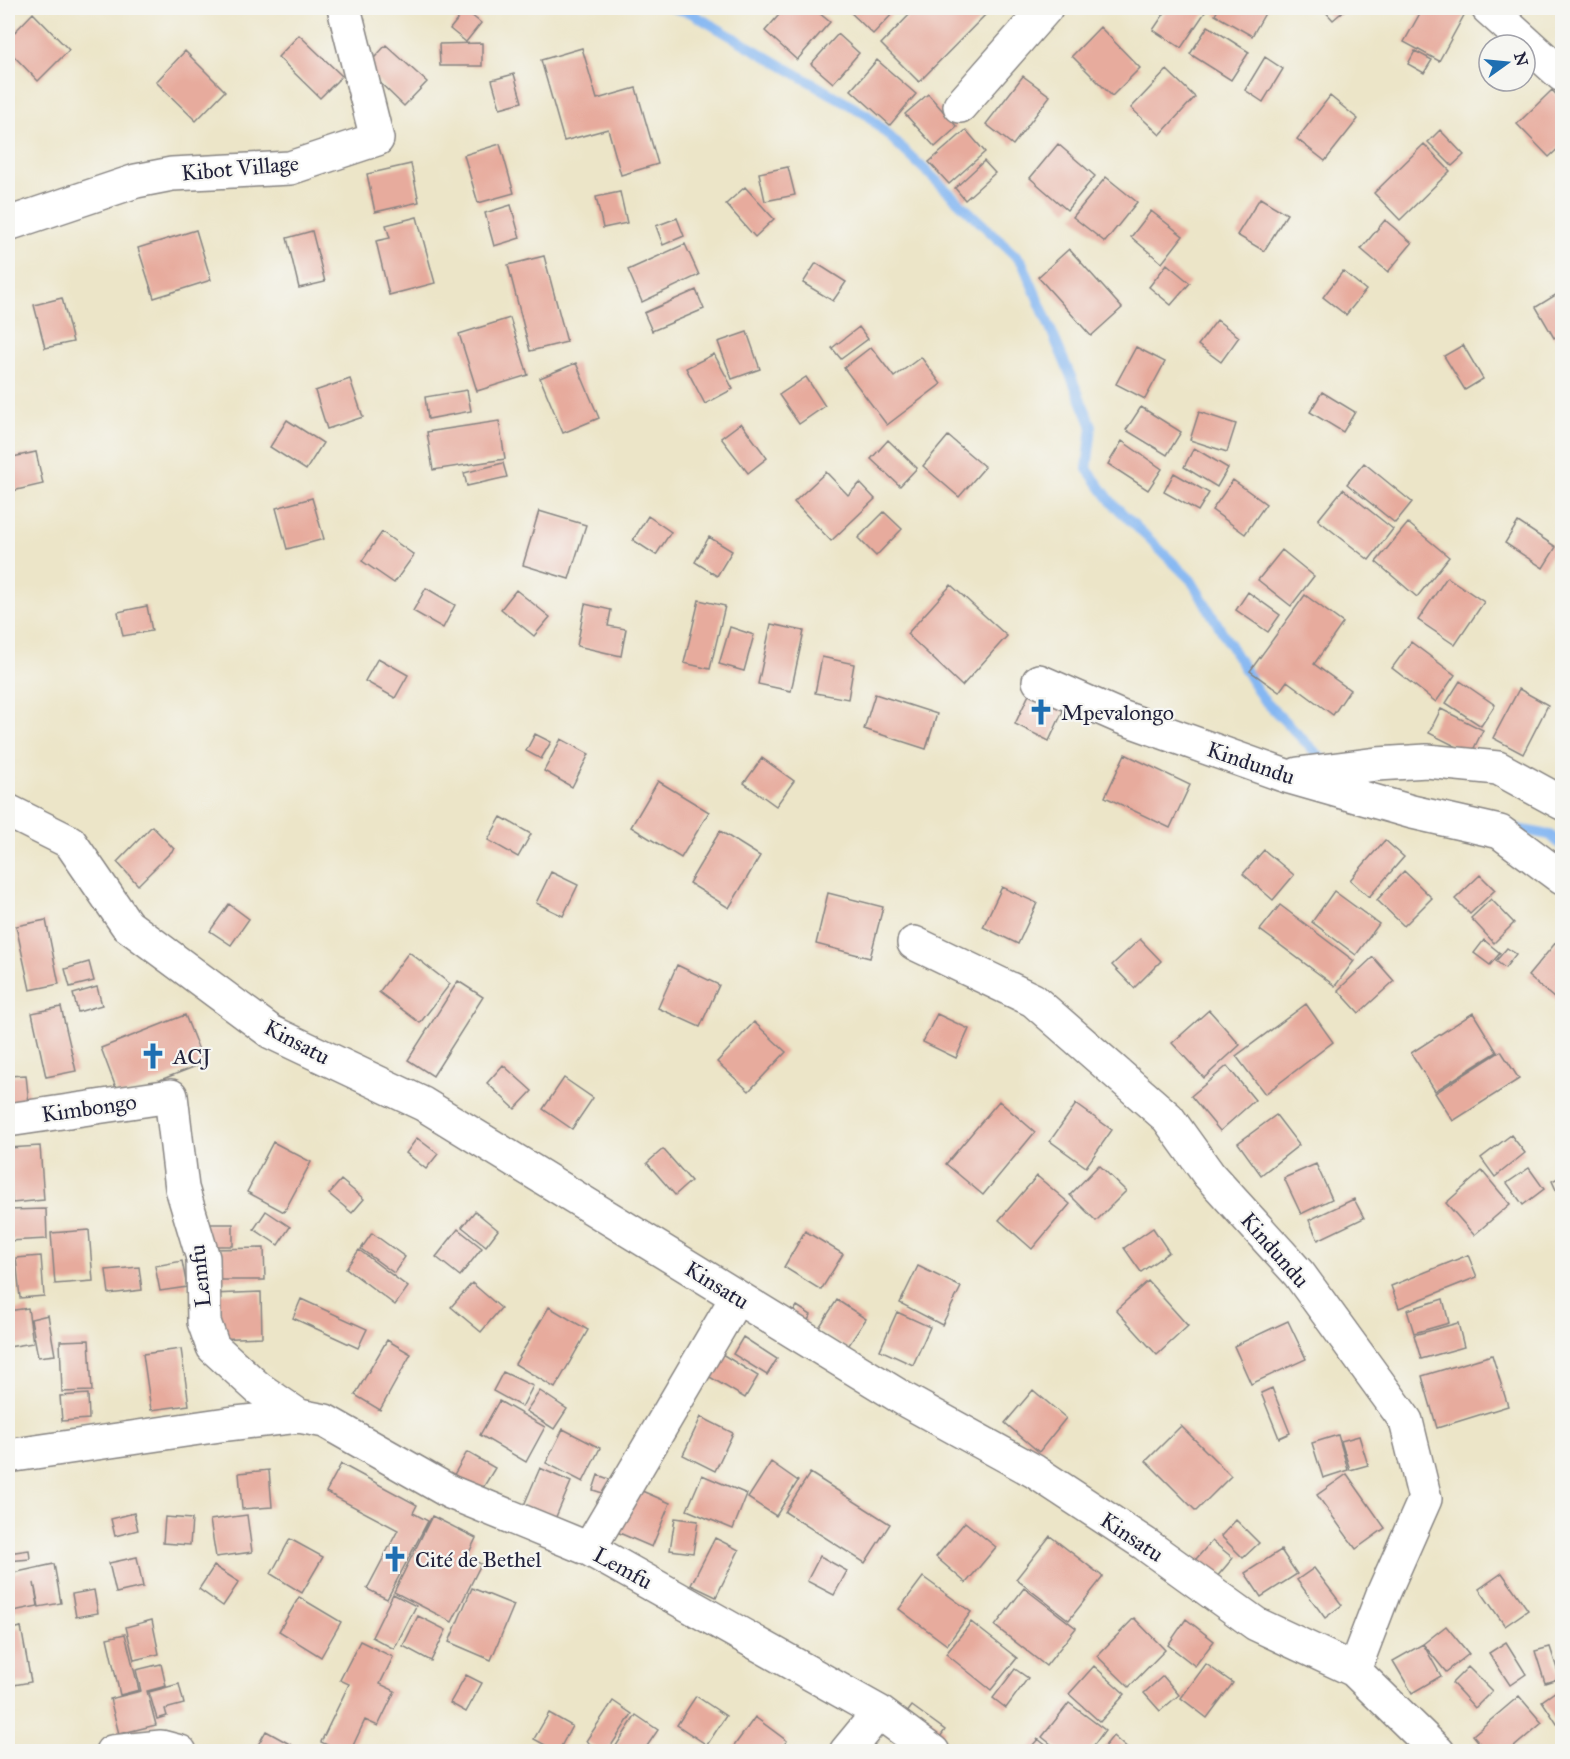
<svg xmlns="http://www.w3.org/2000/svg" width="1570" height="1759" font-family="'IM FELL Great Primer',serif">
	<rect width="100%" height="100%" fill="#f6f6f2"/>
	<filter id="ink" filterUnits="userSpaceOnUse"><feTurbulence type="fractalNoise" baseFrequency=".0167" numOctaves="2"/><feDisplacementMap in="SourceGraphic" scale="12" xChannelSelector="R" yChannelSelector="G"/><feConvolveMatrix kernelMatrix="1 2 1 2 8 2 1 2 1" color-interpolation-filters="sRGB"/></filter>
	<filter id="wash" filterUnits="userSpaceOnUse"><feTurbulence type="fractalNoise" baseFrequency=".008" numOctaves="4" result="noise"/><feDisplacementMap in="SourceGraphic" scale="24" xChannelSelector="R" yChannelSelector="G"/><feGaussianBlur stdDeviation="1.35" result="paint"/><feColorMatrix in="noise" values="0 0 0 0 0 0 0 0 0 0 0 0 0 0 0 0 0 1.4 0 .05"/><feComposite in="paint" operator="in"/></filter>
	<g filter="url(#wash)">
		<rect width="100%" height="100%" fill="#ece5c8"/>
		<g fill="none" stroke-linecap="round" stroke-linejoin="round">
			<path stroke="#85b7f2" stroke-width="10" d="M673,8L691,13L867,115L1022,262L1092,426L1087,469L1113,504L1191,580L1262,698L1327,764
				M1512,828L1550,835L1562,846"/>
		</g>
		<g id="blocks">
			<path fill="#e7ab9d" d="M785,8H813L830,22L797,60L765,31Z
				M846,8H898L873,34Z
				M916,8H992L919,82L881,44Z
				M1168,8H1208L1181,48L1153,30Z
				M1219,8H1268L1252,36L1215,15Z
				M1322,8H1347L1333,20Z
				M1423,8H1468L1439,61L1404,42Z
				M465,10L481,23L466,42L450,29Z
				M33,13L69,50L38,81L8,50V39Z
				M1208,26L1249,52L1231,80L1190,54Z
				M1100,27L1140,68L1112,96L1072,56Z
				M838,34L859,53L833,83L811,64Z
				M299,35L342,76L320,98L278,57Z
				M482,43V66H440L439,44Z
				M386,45L427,82L404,106L365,68Z
				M582,48L597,99L636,88L658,164L621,175L608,129L564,141L541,60Z
				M185,51L225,91L196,121L156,82Z
				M1415,51L1432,60L1424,73L1408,64Z
				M1265,57L1283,69L1263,102L1245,90Z
				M877,60L916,94L890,125L851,90Z
				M1167,70L1195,97L1160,135L1131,108Z
				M514,74L522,102L500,108L492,80Z
				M1023,76L1050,96L1013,145L986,124Z
				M1552,90L1562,101V145L1549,157L1517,124Z
				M928,94L957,127L935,147L905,114Z
				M1330,96L1358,119L1325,161L1297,139Z
				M966,130L985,152L949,184L929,162Z
				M1440,130L1464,155L1452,166L1428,142Z
				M500,144L514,193L478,203L464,155Z
				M1058,144L1095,176L1067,210L1030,178Z
				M1424,144L1450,171L1400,220L1374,193Z
				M984,161L995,173L965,200L955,188Z
				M411,164L419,202L375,212L367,174Z
				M788,167L795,195L765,201L759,173Z
				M1106,177L1137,202L1105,242L1073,217Z
				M745,187L774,219L755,237L726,204Z
				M620,192L627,223L603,228L596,197Z
				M1260,198L1287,214L1264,251L1237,235Z
				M511,205L520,238L494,246L485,213Z
				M1151,211L1183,236L1162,263L1131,237Z
				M417,217L435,283L389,295L376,241L390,238L386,225Z
				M677,218L684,236L663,245L656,226Z
				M1385,220L1412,243L1388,272L1361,249Z
				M196,230L211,280L154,298L138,248Z
				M312,231L325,282L299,288L287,238Z
				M685,244L699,275L642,302L628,270Z
				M1069,249L1122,308L1091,336L1038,277Z
				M544,256L567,342L530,351L508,265Z
				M816,263L846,282L833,301L803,283Z
				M1167,264L1190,283L1171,305L1149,287Z
				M1343,271L1366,290L1346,315L1323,297Z
				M696,290L704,309L652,331L644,313Z
				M1562,291V333L1554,338L1536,307Z
				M62,298L73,342L45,348L34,305Z
				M510,318L528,375L477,391L459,334Z
				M1217,320L1239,337L1221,362L1198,345Z
				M859,327L868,339L841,359L832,348Z
				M747,332L760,369L732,379L718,342Z
				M1463,345L1483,379L1465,390L1444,356Z
				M871,347L894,377L921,357L941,384L887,425L844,368Z
				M1136,347L1165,362L1145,399L1116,384Z
				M714,354L733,389L705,404L686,368Z
				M576,363L599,418L563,433L540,378Z
				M806,377L825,406L799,424L779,395Z
				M350,379L363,417L327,429L315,391Z
				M467,390L471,411L428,419L425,397Z
				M1322,392L1355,412L1343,432L1310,412Z
				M1141,407L1181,432L1167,455L1126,430Z
				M1199,412L1236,424L1227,452L1190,440Z
				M287,420L323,443L306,470L270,447Z
				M499,421L505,459L433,470L427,432Z
				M741,423L767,458L748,473L721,438Z
				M948,436L985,467L959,497L923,466Z
				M888,440L917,468L900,486L871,459Z
				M1122,441L1162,469L1148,490L1108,464Z
				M1194,448L1228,468L1217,487L1184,467Z
				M36,452L43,484L8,492V458Z
				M503,463L507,477L467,486L464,473Z
				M1364,463L1412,502L1395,523L1347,484Z
				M826,472L848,495L860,483L875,499L831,541L794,502Z
				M1174,473L1209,493L1198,511L1164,492Z
				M1233,480L1266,504L1245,534L1212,510Z
				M1343,489L1393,529L1369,560L1318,520Z
				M312,498L324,539L287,549L276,508Z
				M539,511L586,525L569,579L523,565Z
				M884,512L902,529L876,556L858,538Z
				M648,516L671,532L656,555L633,540Z
				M1518,522L1556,547L1543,568L1505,543Z
				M1408,523L1449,557L1417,597L1376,562Z
				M382,532L414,555L394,583L362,561Z
				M709,537L732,551L717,576L695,562Z
				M1282,550L1314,576L1291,606L1258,580Z
				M1447,577L1484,602L1455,645L1418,620Z
				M951,585L1007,636L962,686L907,634Z
				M426,588L455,605L443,628L413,611Z
				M516,590L550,617L534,636L501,609Z
				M1248,592L1280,615L1268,632L1236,610Z
				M1305,595L1343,623L1314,664L1350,690L1333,715L1287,681L1279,692L1250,671Z
				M699,600L725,606L710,669L684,663Z
				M585,604L611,610L608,626L626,629L621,656L577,646Z
				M147,606L152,631L123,636L118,612Z
				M771,624L804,631L791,691L758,684Z
				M730,627L754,635L744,671L719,664Z
				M1411,642L1455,675L1436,702L1392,668Z
				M822,657L854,664L848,699L815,693Z
				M378,658L408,675L395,698L365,681Z
				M1460,681L1495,705L1481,726L1446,703Z
				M1034,684L1068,700L1049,741L1015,724Z
				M1519,689L1548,705L1523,754L1493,738Z
				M875,694L937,714L926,749L864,729Z
				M1441,709L1483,730L1471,754L1429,733Z
				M535,734L551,742L541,759L526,751Z
				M561,739L589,754L572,787L544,771Z
				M1125,754L1190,785L1170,828L1105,797Z
				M762,758L794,781L776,806L744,783Z
				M658,781L709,812L681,858L631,827Z
				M501,817L531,834L518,857L488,840Z
				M152,826L174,849L138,885L117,862Z
				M720,831L760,856L729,908L689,883Z
				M1385,840L1404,857L1369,897L1350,880Z
				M1264,850L1294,875L1273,900L1243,874Z
				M1404,871L1432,898L1404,926L1377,900Z
				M551,872L578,885L563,916L536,903Z
				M1480,875L1495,890L1470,914L1455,899Z
				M1002,887L1037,903L1018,944L983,927Z
				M1334,891L1379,924L1356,955L1312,922Z
				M828,893L883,907L870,958L816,944Z
				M1491,899L1514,923L1494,943L1471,918Z
				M229,904L249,919L231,945L210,931Z
				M1280,905L1354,961L1335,986L1260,930Z
				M46,920L59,984L30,990L16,926Z
				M1562,935V1003L1561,1004L1528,976Z
				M1140,939L1161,961L1134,988L1112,965Z
				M1484,940L1500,953L1490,965L1474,953Z
				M1507,948L1516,954L1505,968L1496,961Z
				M409,952L450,984L420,1023L379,992Z
				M1373,957L1394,981L1359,1013L1338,990Z
				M89,962L94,981L70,987L65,969Z
				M677,965L719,985L700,1027L658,1008Z
				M458,981L483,997L433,1076L408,1060Z
				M97,987L102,1005L78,1012L73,994Z
				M1306,1004L1333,1042L1265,1094L1236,1056Z
				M61,1007L76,1071L46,1077L32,1013Z
				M1209,1010L1240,1045L1204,1078L1172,1043Z
				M1473,1013L1497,1052L1435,1091L1411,1053Z
				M937,1014L969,1029L956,1058L923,1042Z
				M185,1015L204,1063L119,1096L101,1048Z
				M754,1022L786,1052L749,1091L717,1062Z
				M8,1027L12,1065H8Z
				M1501,1051L1519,1079L1453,1121L1435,1093Z
				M503,1065L532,1091L515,1109L487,1083Z
				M1227,1066L1255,1100L1220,1131L1191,1096Z
				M26,1075L29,1104L8,1106V1076Z
				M564,1078L593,1098L572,1129L543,1109Z
				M999,1101L1035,1132L983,1195L946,1164Z
				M1076,1104L1112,1130L1086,1167L1050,1141Z
				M1276,1115L1299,1145L1261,1175L1238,1143Z
				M1511,1135L1525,1153L1495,1177L1481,1158Z
				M417,1138L438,1154L426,1169L406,1153Z
				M273,1142L311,1162L284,1212L247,1192Z
				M40,1146L44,1200L12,1203L8,1148Z
				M663,1149L691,1181L675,1195L647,1163Z
				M1316,1164L1332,1199L1301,1214L1284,1178Z
				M1099,1165L1126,1191L1096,1221L1070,1195Z
				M1529,1168L1544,1189L1523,1205L1507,1183Z
				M1482,1171L1510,1204L1474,1235L1446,1203Z
				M1037,1176L1070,1204L1032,1249L999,1220Z
				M1562,1176V1203L1552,1181Z
				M341,1180L364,1199L352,1213L329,1194Z
				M1354,1199L1364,1218L1318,1240L1309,1220Z
				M46,1209L47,1239L8,1241V1210Z
				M266,1211L290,1227L278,1245L254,1229Z
				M475,1211L498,1230L486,1246L462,1227Z
				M201,1224H233V1246H201Z
				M1153,1228L1169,1252L1141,1272L1124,1248Z
				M458,1229L482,1248L460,1276L436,1257Z
				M89,1230L93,1281L55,1284L51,1233Z
				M805,1231L843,1254L821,1290L784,1267Z
				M372,1233L405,1257L394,1273L361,1249Z
				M264,1248L265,1280H212V1249Z
				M359,1250L408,1287L395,1305L346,1268Z
				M1468,1255L1477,1277L1399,1308L1391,1286Z
				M41,1256L44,1296L20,1298L16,1258Z
				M182,1261L187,1287L160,1291L155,1266Z
				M918,1266L961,1287L942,1325L900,1303Z
				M139,1267L142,1290L109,1294L106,1270Z
				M1148,1281L1188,1326L1157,1355L1116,1310Z
				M472,1283L501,1308L481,1332L451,1307Z
				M261,1292L262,1337L214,1339L212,1294Z
				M301,1299L367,1329L358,1348L293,1318Z
				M1443,1299L1449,1323L1414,1333L1407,1310Z
				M837,1300L866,1319L847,1348L818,1329Z
				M797,1306L811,1315L802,1330L788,1321Z
				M549,1307L588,1330L555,1388L515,1364Z
				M28,1308L33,1343L8,1347V1311Z
				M897,1312L930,1327L913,1365L880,1350Z
				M48,1315L55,1355L38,1357L31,1319Z
				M1288,1321L1306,1359L1251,1384L1234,1346Z
				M1458,1323L1464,1347L1421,1359L1414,1335Z
				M743,1337L777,1359L767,1375L733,1354Z
				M89,1340L92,1391L62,1392L60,1341Z
				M387,1340L411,1354L380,1410L355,1395Z
				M181,1349L189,1405L151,1410L143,1354Z
				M717,1351L758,1376L745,1398L703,1373Z
				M1492,1355L1508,1406L1437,1428L1422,1376Z
				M503,1372L533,1386L522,1407L493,1391Z
				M1272,1388L1290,1433L1279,1438L1261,1393Z
				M1033,1390L1066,1418L1039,1452L1005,1423Z
				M540,1391L567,1409L554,1429L526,1411Z
				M88,1394L89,1419L62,1421L60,1396Z
				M499,1401L545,1427L526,1462L480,1435Z
				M701,1417L733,1433L715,1471L683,1455Z
				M1181,1426L1231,1476L1196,1511L1146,1461Z
				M563,1429L600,1448L583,1482L546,1463Z
				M1338,1435L1348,1470L1323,1478L1312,1443Z
				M1359,1436L1368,1465L1350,1470L1341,1441Z
				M467,1452L495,1468L478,1496L451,1480Z
				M771,1462L798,1481L776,1516L748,1498Z
				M341,1464L417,1505L413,1513L428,1521L387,1599L367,1589L398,1530L326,1492Z
				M540,1468L571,1482L552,1526L521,1512Z
				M269,1470L272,1507L242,1509L239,1473Z
				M810,1473L890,1524L865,1563L785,1512Z
				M1347,1474L1385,1528L1356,1549L1317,1495Z
				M598,1475L617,1482L612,1496L593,1490Z
				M702,1475L747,1494L733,1529L687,1510Z
				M635,1488L670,1503L652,1547L617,1532Z
				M134,1513L138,1530L115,1536L111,1519Z
				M247,1515L252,1552L216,1557L210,1520Z
				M432,1516L476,1538L467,1557L481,1564L452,1622L394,1592Z
				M165,1517L192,1519L190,1545L163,1543Z
				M675,1518L698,1521L693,1553L670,1550Z
				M1236,1520L1259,1543L1243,1558L1221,1536Z
				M965,1522L996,1547L966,1583L936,1557Z
				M1050,1536L1103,1577L1069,1620L1016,1579Z
				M715,1538L739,1550L716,1597L691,1585Z
				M290,1539L323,1557L302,1593L271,1574Z
				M1212,1541L1233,1558L1209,1586L1188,1568Z
				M29,1550L30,1559L8,1561V1553Z
				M1281,1550L1297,1574L1261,1597L1245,1573Z
				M820,1556L847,1571L834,1595L807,1581Z
				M137,1557L143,1587L116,1593L109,1563Z
				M54,1564L61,1603L39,1607L34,1583L38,1606L8,1612V1574Z
				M214,1566L239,1582L223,1606L199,1589Z
				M1314,1568L1342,1605L1325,1618L1297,1580Z
				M1502,1573L1528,1610L1505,1626L1479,1589Z
				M923,1577L971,1612L947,1645L899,1609Z
				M472,1588L514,1605L491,1660L449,1642Z
				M1024,1588L1076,1628L1046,1666L995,1626Z
				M94,1590L98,1613L76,1617L72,1594Z
				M393,1594L416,1606L394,1649L372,1637Z
				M299,1597L341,1622L321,1657L279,1631Z
				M418,1616L446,1630L431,1661L403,1646Z
				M1134,1618L1165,1650L1129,1687L1097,1656Z
				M1186,1619L1214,1641L1195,1666L1168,1645Z
				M152,1620L159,1654L134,1660L126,1627Z
				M971,1622L1017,1658L991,1690L946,1654Z
				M1446,1626L1469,1654L1446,1672L1423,1644Z
				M21,1627L31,1682L8,1686V1630Z
				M125,1634L139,1690L120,1695L107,1638Z
				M360,1641L393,1657L380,1684L395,1691L378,1726L365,1720L350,1752H341L321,1742L349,1684L340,1680Z
				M1506,1642L1526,1674L1510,1685L1489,1653Z
				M1423,1644L1441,1676L1412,1693L1393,1661Z
				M1550,1647L1560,1678L1545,1683L1535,1651Z
				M161,1664L166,1686L147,1691L156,1725L119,1734L110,1699L141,1691L136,1670Z
				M1206,1664L1233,1683L1207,1718L1181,1698Z
				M1094,1666L1125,1694L1100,1722L1069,1694Z
				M1468,1667L1492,1691L1475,1708L1452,1683Z
				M1015,1669L1028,1678L1006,1708L993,1698Z
				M466,1675L482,1683L466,1712L450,1703Z
				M1163,1676L1179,1695L1160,1711L1144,1693Z
				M179,1684L184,1704L165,1709L167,1716L157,1719L149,1692Z
				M1562,1687V1725L1559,1727L1542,1701Z
				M696,1696L726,1716L707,1745L677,1725Z
				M1519,1696L1542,1723L1508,1752H1487L1473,1735Z
				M613,1701L632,1714L607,1752H602L586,1741Z
				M1069,1703L1105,1730L1089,1752H1061L1042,1737Z
				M912,1706L945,1730L933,1747L900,1722Z
				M549,1713L572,1726L558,1752L534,1739Z
				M636,1715L658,1730L643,1752H612Z
				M755,1717L787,1741L778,1752H741L734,1746Z
				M266,1731L304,1752H254Z
				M1113,1736L1131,1752H1100Z
				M1038,1739L1054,1752H1027Z"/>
		</g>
	</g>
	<g filter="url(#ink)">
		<use href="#blocks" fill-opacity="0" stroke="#878482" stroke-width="1.5"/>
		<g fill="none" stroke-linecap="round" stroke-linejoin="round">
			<g stroke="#878482" stroke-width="36">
				<path id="minor" d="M1488,8L1562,75
					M960,106L1046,8
					M8,224L136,181L172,174L290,168L377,139L344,8
					M1039,681L1121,717L1286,776L1412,812L1500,832L1562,878
					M1298,774L1377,764L1427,761L1498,768L1562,803
					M8,811L70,842L127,925L271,1032L423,1104L907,1401L1034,1471L1145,1544L1256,1624L1354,1670L1438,1752
					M914,943L1033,1000L1168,1118L1209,1175L1299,1274L1406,1421L1425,1499L1383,1594L1354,1670
					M8,1120L171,1096L182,1188L203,1258L204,1322L213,1347L258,1388L299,1416
					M8,1456L227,1424L299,1416L325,1421L450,1492L589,1549L879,1712L933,1752
					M589,1549L737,1297
					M112,1752L161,1747L180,1752
					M846,1752L879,1712"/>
			</g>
			<use href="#minor" stroke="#fff" stroke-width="33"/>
		</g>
	</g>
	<defs>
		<g id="church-bare" transform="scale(2.07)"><path d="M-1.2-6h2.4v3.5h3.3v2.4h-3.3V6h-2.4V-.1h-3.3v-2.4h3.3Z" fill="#1f6fb2" stroke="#f6f6f2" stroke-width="2.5" paint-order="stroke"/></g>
	</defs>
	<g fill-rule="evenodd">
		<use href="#church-bare" x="1041" y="712"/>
		<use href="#church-bare" x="153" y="1056"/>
		<use href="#church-bare" x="395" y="1559"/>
	</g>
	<g text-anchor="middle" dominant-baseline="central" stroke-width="4.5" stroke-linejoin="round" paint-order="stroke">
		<g font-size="22" fill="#22223b" stroke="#f6f6f2">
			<text transform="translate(240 168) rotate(-5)">Kibot Village</text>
			<text transform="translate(1251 763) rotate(19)">Kindundu</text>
			<text transform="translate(297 1042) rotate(28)">Kinsatu</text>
			<text transform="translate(89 1108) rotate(-8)">Kimbongo</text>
			<text transform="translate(1275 1250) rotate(49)">Kindundu</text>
			<text transform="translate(200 1276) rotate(-96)">Lemfu</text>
			<text transform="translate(717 1285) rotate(32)">Kinsatu</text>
			<text transform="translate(1132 1537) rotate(34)">Kinsatu</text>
			<text transform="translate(623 1568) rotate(29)">Lemfu</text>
		</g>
		<g font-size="22" fill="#22223b" stroke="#f6f6f2" text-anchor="start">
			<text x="1061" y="712">Mpevalongo</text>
			<text x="173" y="1056">ACJ</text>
			<text x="415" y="1559">Cité de Bethel</text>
		</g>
	</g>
	<rect width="1570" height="1759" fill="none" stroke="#f6f6f2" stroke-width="30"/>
	<g transform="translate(1507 63) rotate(75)"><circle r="28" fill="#f6f6f2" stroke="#a1a1a9" stroke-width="1.5"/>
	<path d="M0-4.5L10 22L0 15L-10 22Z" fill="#1f6fb2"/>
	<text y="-9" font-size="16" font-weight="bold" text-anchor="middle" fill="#22223b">N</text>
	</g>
</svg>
